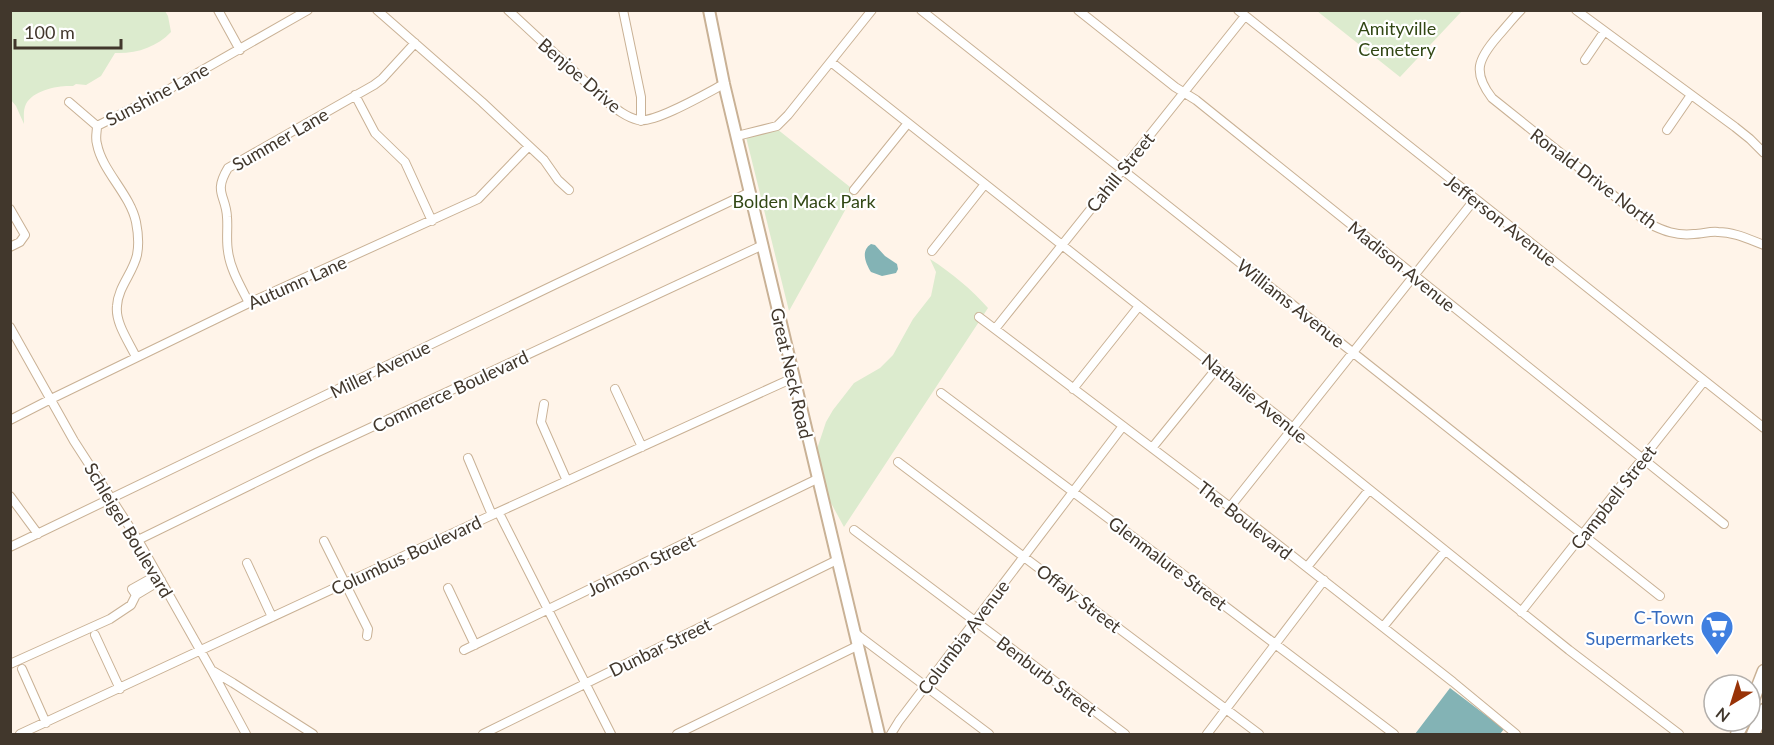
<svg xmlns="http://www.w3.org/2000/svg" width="1774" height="745" font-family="Lato,sans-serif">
	<rect width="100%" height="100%" fill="#fff4e9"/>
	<path fill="#dcebce" d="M10,11H165L168,16L171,32C157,47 136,54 115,53L101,76L86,85L76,84L73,86C59,85 33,90 26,104C23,110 24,117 24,124L16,106L11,100Z
		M1317,11H1462L1400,77Z
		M777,129L850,187L853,196L789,311L746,137Z
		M930,259C952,273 971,289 988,308L844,527L825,492L817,449L826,422L833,410L854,383L880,368L893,355L913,319L931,296L936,272Z"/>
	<path fill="#83b3b5" d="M871,244L875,245L885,256L897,264L898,269L896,273L882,276L871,272C866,264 860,251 871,244Z
		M1450,688L1504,729L1500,734H1415Z"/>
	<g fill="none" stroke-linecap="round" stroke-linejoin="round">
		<g stroke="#c9b195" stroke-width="10">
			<path id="street" d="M218,10L240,50
				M377,10L482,102L544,160L558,180L569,190
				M508,10L606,101C616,109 626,117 638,120C654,124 707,93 724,84
				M623,10L641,97V121
				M921,10L1660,596
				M1078,10L1175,87L1196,100L1724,524
				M1238,10L1764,428
				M1521,10C1513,18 1506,27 1498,36C1478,59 1472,72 1492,98L1648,223C1663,231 1677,236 1694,234C1702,234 1710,231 1718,232C1734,232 1748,239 1764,245
				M1576,10L1735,127L1750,139L1764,153
				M1585,60L1604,32
				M831,62L1293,428L1569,650L1679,734
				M355,95L375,133L405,162L432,221
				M69,102L97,126
				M97,126C97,132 95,138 97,144C102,171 130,194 136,222C138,232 139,245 137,255C133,273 118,287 117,306C115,323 129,342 136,357
				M97,126L157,96L308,10
				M1667,130L1691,95
				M737,136L777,126L788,115L872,10
				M854,190L908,123
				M10,209L25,235L20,242L10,247
				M932,251L985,184
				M249,303C241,287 230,269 228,251C226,240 228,228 227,217C226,195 213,193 228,168L374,85L382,79L415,43
				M979,317L1230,507L1453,682L1516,734
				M10,327L74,441L138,540L212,671L246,734
				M995,329L1245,16
				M615,389L642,447
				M1073,389L1139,306
				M941,393L1180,572L1394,734
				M544,404L541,422L567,481
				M10,420L51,399L249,303L478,199L529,146
				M1152,448L1217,368
				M468,458L492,515
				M898,462L1259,734
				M10,496L38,534
				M1230,507L1475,199
				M499,513L611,734
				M854,530L1125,734
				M138,540L316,453L763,245
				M324,541L368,629L367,636
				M10,547L554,285L750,192
				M247,563L272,617
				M1307,567L1369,490
				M448,588L475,645
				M136,595L132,589L157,575
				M1521,612L1704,381
				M1383,627L1445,551
				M855,633L989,734
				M95,635L120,689
				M464,650L817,479
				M10,664L110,619L131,605L136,595L161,580
				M22,669L46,723
				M213,671L233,683L313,734
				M20,734L492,515L793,378
				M483,734L837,560
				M677,734L857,646
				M891,734L899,721L1123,426
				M1207,734L1324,580"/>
		</g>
		<g stroke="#c9b195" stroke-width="14">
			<path id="secondary" d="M709,10L724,84L879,734"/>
		</g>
		<g stroke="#c9b195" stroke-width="15">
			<path id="primary" d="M1750,707L1764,671
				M1737,734L1744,721
				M1753,734L1764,710"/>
		</g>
		<use href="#street" stroke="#fff" stroke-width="8"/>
		<use href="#secondary" stroke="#fff" stroke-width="10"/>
		<use href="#primary" stroke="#fff" stroke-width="12"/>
	</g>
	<defs>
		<g id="supermarket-pin" transform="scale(1.725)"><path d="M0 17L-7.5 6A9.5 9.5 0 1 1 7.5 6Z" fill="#3f7fe0" stroke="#fff"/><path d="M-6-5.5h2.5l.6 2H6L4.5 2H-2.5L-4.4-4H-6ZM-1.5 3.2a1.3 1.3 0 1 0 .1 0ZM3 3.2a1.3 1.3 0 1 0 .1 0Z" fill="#fff"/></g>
	</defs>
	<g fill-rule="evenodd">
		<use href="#supermarket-pin" x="1717" y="627"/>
	</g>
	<g text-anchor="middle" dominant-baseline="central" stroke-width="4.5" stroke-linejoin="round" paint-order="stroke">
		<g font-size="18" fill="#314714" stroke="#fff">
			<text x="1397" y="28">Amityville<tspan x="1397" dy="21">Cemetery</tspan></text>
			<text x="804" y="201">Bolden Mack Park</text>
		</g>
		<g font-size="18" fill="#41372c" stroke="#fff">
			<text transform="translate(580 75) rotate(41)">Benjoe Drive</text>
			<text transform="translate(157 94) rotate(-28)">Sunshine Lane</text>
			<text transform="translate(280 139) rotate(-30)">Summer Lane</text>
			<text transform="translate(1120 172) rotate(-51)">Cahill Street</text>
			<text transform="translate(1594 178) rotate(37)">Ronald Drive North</text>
			<text transform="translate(1501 220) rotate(38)">Jefferson Avenue</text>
			<text transform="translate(1402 266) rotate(39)">Madison Avenue</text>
			<text transform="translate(297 282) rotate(-24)">Autumn Lane</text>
			<text transform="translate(1291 303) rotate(38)">Williams Avenue</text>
			<text transform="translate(380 369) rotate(-26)">Miller Avenue</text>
			<text transform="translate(792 373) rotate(77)">Great Neck Road</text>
			<text transform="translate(450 391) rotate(-25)">Commerce Boulevard</text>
			<text transform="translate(1255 398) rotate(39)">Nathalie Avenue</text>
			<text transform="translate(1613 497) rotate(-52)">Campbell Street</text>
			<text transform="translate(1245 520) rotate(38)">The Boulevard</text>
			<text transform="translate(129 530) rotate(59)">Schleigel Boulevard</text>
			<text transform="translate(406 555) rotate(-25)">Columbus Boulevard</text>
			<text transform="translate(1168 563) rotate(37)">Glenmalure Street</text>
			<text transform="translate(641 565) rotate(-26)">Johnson Street</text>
			<text transform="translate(1079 598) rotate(37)">Offaly Street</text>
			<text transform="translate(963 637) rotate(-53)">Columbia Avenue</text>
			<text transform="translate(660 647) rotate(-26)">Dunbar Street</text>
			<text transform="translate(1047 676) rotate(37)">Benburb Street</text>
		</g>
		<g font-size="18" fill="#366cbe" stroke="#fff" text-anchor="end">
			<text x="1694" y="617">C‑Town<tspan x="1694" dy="21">Supermarkets</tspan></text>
		</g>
	</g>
	<rect width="1774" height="745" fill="none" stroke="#41372c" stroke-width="24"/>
	<g transform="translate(1732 703) rotate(218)"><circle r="28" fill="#ffffff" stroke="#b3afab" stroke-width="1.5"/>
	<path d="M0-4.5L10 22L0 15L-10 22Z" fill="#993307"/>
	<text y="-9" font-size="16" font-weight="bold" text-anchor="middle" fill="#41372c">N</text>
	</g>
	<path d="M15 39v9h106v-9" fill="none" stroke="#41372c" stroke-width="3"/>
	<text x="24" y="39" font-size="18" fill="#41372c" stroke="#ffffff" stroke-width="4.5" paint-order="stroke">100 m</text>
</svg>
